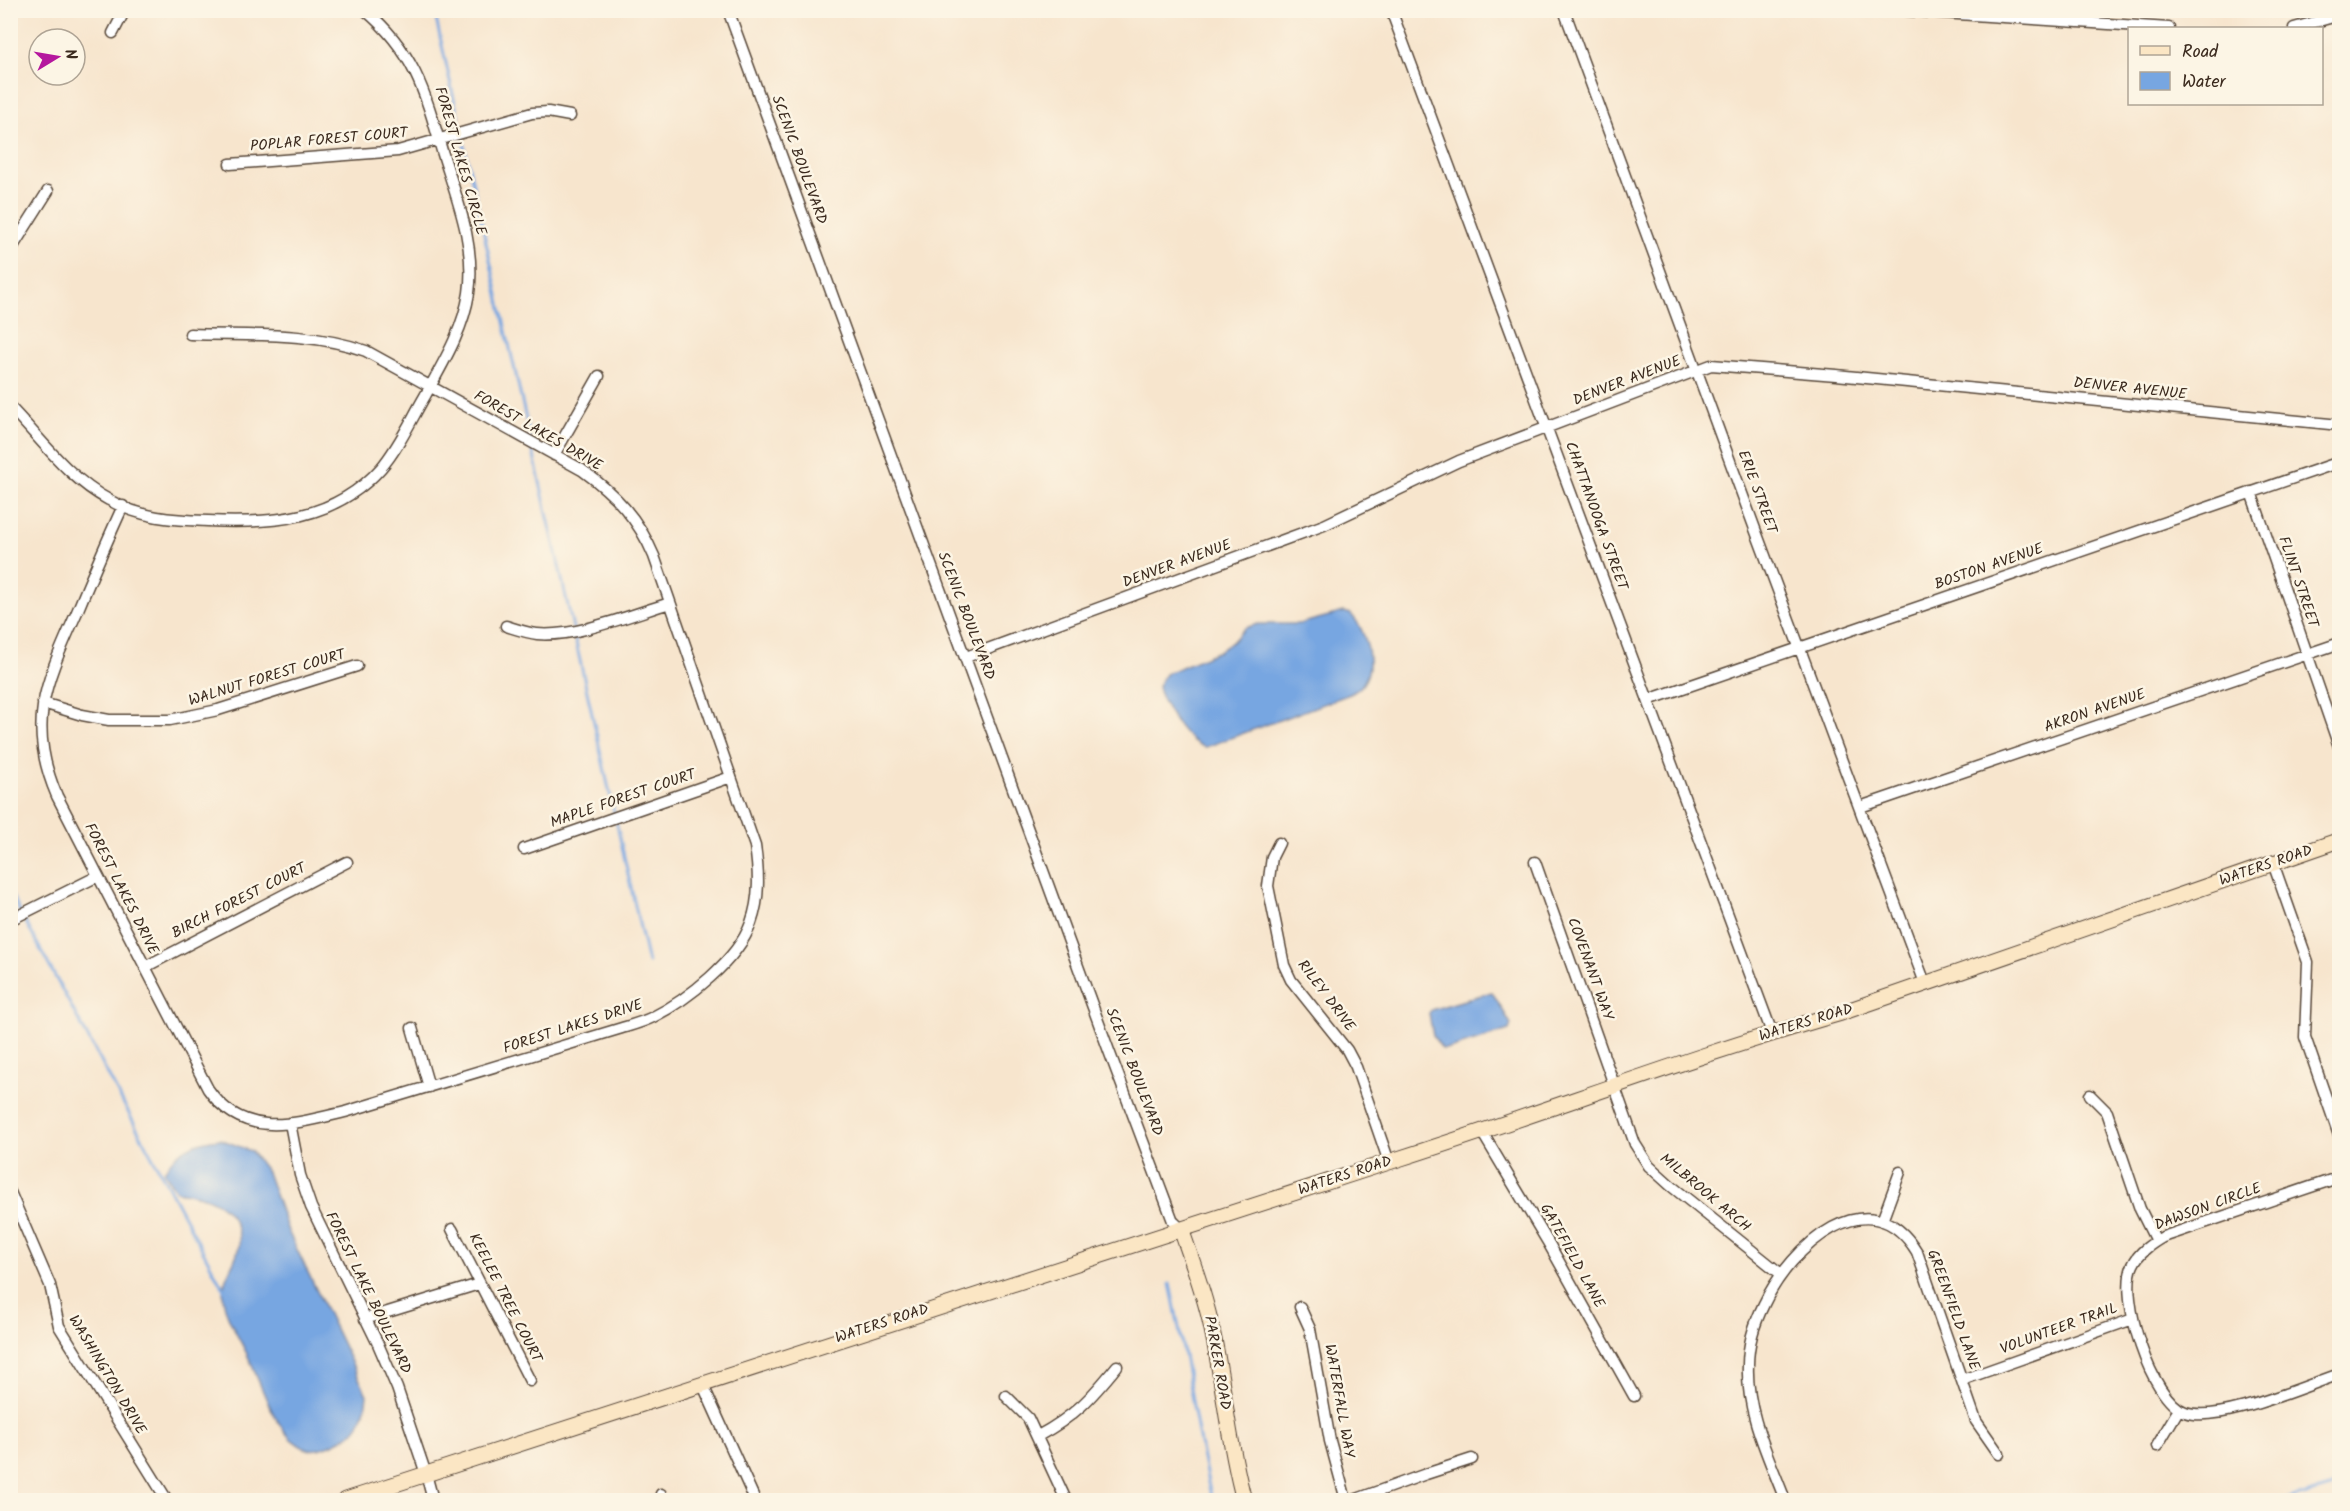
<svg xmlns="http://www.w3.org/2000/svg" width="2350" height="1511" font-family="Kalam,sans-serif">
	<rect width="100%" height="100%" fill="#fcf5e5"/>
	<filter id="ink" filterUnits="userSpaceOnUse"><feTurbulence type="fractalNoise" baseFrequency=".0167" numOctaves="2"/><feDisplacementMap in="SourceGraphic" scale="12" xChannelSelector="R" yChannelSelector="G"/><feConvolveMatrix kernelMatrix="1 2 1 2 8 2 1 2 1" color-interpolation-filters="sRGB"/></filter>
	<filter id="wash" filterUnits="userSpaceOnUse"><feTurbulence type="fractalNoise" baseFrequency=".008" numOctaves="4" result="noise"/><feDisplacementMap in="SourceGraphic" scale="24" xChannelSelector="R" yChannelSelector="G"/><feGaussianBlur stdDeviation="1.35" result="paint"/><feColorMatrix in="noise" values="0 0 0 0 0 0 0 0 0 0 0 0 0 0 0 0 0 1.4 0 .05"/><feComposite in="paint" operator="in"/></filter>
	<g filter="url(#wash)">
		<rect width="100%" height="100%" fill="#f7e5cd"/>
		<path fill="#77a6e1" stroke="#596880" stroke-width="1.5" d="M1344,612L1351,614C1366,631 1377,665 1362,685C1359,689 1354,692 1350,694L1206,747C1188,745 1160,703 1158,686L1165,674L1219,651L1232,642L1245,628L1258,624H1299Z
			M1492,992L1511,1024L1509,1030L1449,1049H1442L1433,1036L1429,1014L1431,1010Z
			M220,1139L251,1151L267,1172L288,1231L367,1395C365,1413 362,1427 346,1437C335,1443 319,1452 307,1449C302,1448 295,1442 291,1439C270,1416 260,1382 247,1354C238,1335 224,1316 223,1295C222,1269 251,1253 234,1221C223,1199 198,1194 176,1191L164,1172C175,1149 196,1141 220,1139Z"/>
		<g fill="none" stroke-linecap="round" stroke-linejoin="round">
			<path stroke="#77a6e1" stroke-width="3" d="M434,10L461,130
				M462,136L530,437
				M532,447L573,628
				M574,634L648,963
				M10,893L224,1290
				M1170,1284C1186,1356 1195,1429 1212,1500
				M2286,1500L2340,1484"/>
		</g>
	</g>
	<g filter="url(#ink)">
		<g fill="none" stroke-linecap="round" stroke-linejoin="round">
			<g stroke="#574638" stroke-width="13">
				<path id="street" d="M728,10L1109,1051L1173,1221L1181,1229
					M1391,10L1772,1033
					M1564,10L1755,529L1925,983
					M1897,10L2169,28
					M2294,28L2340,15
					M113,33L125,10
					M230,164L398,151L532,113L548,112L570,116
					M10,251L48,191
					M10,407C41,439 69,479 109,500C140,518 173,520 208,521C272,524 335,520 381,468C399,447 411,420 425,396C443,363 463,331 469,293C476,244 456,197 442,151C425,92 414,51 365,10
					M554,455L599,376
					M2251,492L2340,749
					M123,506C107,541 92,576 77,612C47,680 25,722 57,796L208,1089C243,1140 294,1124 345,1112L622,1028C632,1025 643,1022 653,1017C687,1000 738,960 751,923C760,898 759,873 755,846L654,556C638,518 615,494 582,470L366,351C310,331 249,336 190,334
					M506,626C516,629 527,633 537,634C575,638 633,614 670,603
					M966,657L1324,525L1459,461L1711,365L1836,375L2340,425
					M1648,700L2340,462
					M43,703L82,715L109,720H170L218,710L357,666
					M1860,807L2340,643
					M1279,843L1272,857L1268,886L1284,965L1291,980L1347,1050L1356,1067L1389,1162
					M524,849L731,777
					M1535,862L1635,1144L1649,1166L1670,1185L1781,1274
					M2273,863L2308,962L2305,1037L2340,1138
					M10,920L98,876
					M145,967L347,862
					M412,1028L429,1087
					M2090,1095L2107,1112L2140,1209L2156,1241
					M290,1123L300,1175L311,1207L378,1344L397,1388L426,1474L433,1500
					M1482,1132L1549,1244L1634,1396
					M2340,1177L2163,1237C2151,1244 2139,1252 2133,1265C2118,1296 2151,1400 2185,1412C2219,1424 2304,1386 2340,1374
					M10,1192L50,1285L59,1326L167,1500
					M1882,1221L1900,1172
					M452,1229L530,1381
					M1300,1307L1310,1329L1330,1441L1346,1500
					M365,1319L479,1284
					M1962,1380L2133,1319
					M702,1383L755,1500
					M1006,1396L1028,1418L1066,1500
					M1038,1436C1075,1416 1091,1398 1117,1366
					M2157,1446L2179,1409
					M661,1494L663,1500
					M1354,1500L1426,1474L1472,1459
					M1785,1500C1769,1457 1746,1413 1748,1365C1748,1345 1755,1322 1764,1304C1790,1248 1870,1174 1917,1252L1976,1421L1999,1454"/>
			</g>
			<g stroke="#574638" stroke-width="17">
				<path id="secondary" d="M1181,1229C1192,1261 1204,1292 1211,1325C1224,1383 1228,1443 1244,1500
					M346,1500C696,1385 1047,1272 1398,1159C1546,1112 1691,1056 1841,1013L2340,840"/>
			</g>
			<use href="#street" stroke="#fff" stroke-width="10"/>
			<use href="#secondary" stroke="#fbe6c4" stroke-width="15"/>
		</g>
	</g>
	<g text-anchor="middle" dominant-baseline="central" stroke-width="5" stroke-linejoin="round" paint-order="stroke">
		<g font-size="15" fill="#3b2a1e" stroke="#fcf5e5">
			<text transform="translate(329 140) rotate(-5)">POPLAR FOREST COURT</text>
			<text transform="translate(799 160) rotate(70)">SCENIC BOULEVARD</text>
			<text transform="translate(460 161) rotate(74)">FOREST LAKES CIRCLE</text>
			<text transform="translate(1627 381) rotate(-21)">DENVER AVENUE</text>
			<text transform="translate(2130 389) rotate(6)">DENVER AVENUE</text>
			<text transform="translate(538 431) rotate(30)">FOREST LAKES DRIVE</text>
			<text transform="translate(1757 492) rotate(70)">ERIE STREET</text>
			<text transform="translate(1596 516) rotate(70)">CHATTANOOGA STREET</text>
			<text transform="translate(1177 564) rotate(-20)">DENVER AVENUE</text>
			<text transform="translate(1989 567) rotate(-19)">BOSTON AVENUE</text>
			<text transform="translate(2298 582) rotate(71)">FLINT STREET</text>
			<text transform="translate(966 616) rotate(69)">SCENIC BOULEVARD</text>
			<text transform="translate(267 678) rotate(-17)">WALNUT FOREST COURT</text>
			<text transform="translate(2095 711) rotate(-19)">AKRON AVENUE</text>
			<text transform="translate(623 799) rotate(-19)">MAPLE FOREST COURT</text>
			<text transform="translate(2266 866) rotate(-19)">WATERS ROAD</text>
			<text transform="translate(121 889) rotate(63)">FOREST LAKES DRIVE</text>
			<text transform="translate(239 901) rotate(-27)">BIRCH FOREST COURT</text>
			<text transform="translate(1590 969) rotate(70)">COVENANT WAY</text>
			<text transform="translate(1326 996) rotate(53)">RILEY DRIVE</text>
			<text transform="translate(1806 1023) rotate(-17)">WATERS ROAD</text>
			<text transform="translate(573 1027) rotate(-18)">FOREST LAKES DRIVE</text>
			<text transform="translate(1134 1072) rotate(69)">SCENIC BOULEVARD</text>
			<text transform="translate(1345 1176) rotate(-18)">WATERS ROAD</text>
			<text transform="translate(1705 1193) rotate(40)">MILBROOK ARCH</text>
			<text transform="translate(2208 1207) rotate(-20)">DAWSON CIRCLE</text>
			<text transform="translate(1572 1256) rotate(61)">GATEFIELD LANE</text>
			<text transform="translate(368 1293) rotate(64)">FOREST LAKE BOULEVARD</text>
			<text transform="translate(505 1298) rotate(63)">KEELEE TREE COURT</text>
			<text transform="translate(1953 1310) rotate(70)">GREENFIELD LANE</text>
			<text transform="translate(882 1324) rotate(-18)">WATERS ROAD</text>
			<text transform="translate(2059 1329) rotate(-20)">VOLUNTEER TRAIL</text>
			<text transform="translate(1217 1363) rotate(80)">PARKER ROAD</text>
			<text transform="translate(107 1375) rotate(59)">WASHINGTON DRIVE</text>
			<text transform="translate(1339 1401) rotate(80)">WATERFALL WAY</text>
		</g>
	</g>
	<rect width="2350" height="1511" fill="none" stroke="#fcf5e5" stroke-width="36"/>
	<rect x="2128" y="27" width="195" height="78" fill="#fcf5e5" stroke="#afa495" stroke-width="1.5"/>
	<rect x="2140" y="46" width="30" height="9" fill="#fbe6c4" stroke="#afa495" stroke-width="1.5"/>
	<text x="2182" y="57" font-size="18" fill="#3b2a1e">Road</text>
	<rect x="2140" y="72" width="30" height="18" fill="#77a6e1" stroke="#afa495" stroke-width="1.5"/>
	<text x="2182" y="87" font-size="18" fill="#3b2a1e">Water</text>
	<g transform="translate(57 57) rotate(79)"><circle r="28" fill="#fcf5e5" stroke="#afa495" stroke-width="1.5"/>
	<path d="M0-4.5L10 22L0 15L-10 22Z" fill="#b5179e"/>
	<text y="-9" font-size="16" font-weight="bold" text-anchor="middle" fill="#3b2a1e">N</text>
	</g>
</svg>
